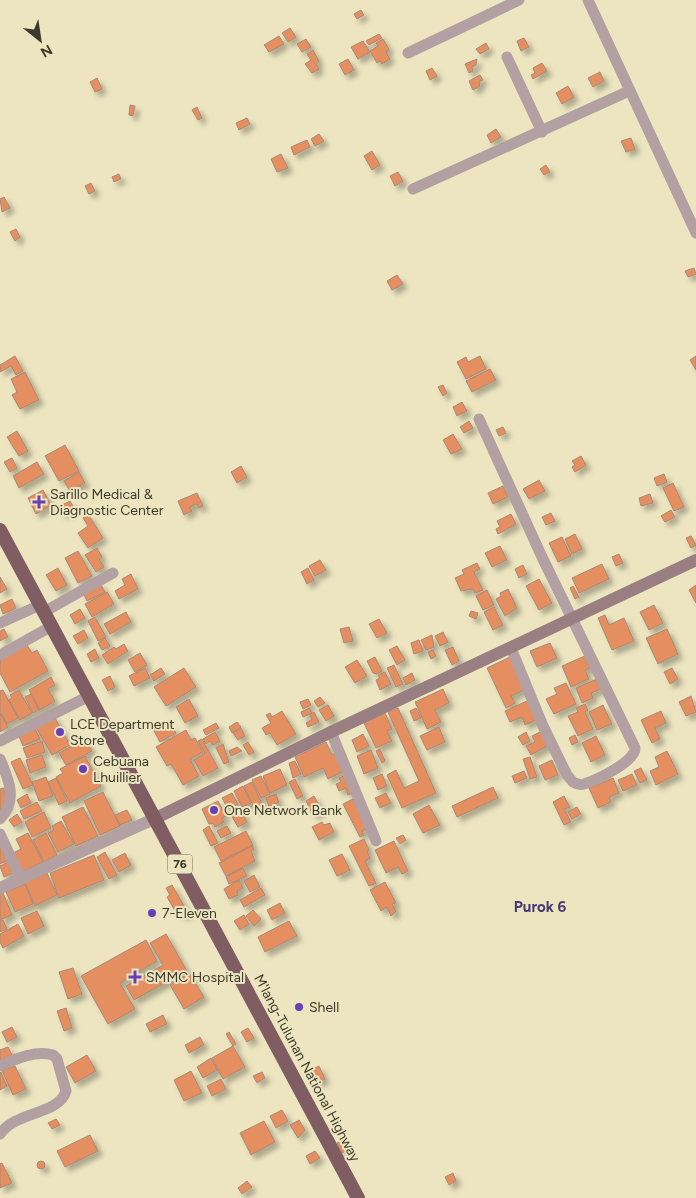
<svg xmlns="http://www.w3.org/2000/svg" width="696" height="1198" font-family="Figtree,sans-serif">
	<defs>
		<filter id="shadow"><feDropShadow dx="4.5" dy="4.5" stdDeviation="2.5" flood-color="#0004"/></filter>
	</defs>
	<rect width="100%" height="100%" fill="#ece5c0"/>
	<path fill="#e58e5f" stroke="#aa8876" filter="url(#shadow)" d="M361,10L364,15L357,19L354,14Z
		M290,28L296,37L288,42L282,33Z
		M379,34L382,38L369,45L366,41Z
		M279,36L284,44L269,52L264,45Z
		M524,38L529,47L521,51L517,41Z
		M306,39L311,47L302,52L297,44Z
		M383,39L389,49L386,52L390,59L382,64L380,61L377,63L370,51L378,46L376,43Z
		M363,41L370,52L358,59L351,47Z
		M486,43L489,49L480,54L476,49Z
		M313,50L319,61L316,63L319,69L312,73L305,64L311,60L307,54Z
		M348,59L354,70L345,75L339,64Z
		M477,59L476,65L472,67L473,71L469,73L465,64Z
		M542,63L547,71L533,79L531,75L535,73L533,68Z
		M432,68L437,76L430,80L426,71Z
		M600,72L604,81L593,87L588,78Z
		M480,75L483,80L479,82L480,86L473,90L469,81Z
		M97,78L102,89L95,92L90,82Z
		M568,86L574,97L562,104L556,93Z
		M130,105L135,106L133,116L129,115Z
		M197,107L202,118L198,120L192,110Z
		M247,118L250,124L239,130L236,123Z
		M496,129L501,137L491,143L487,135Z
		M319,134L324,141L315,146L311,139Z
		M631,138L635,149L626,152L621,141Z
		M307,140L310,147L294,155L291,147Z
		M372,151L380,165L372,170L364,156Z
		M281,154L288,168L277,172L271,159Z
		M546,165L550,172L544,175L540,169Z
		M398,172L403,181L395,186L390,176Z
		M119,174L121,179L114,182L112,177Z
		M91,183L95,191L89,194L85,186Z
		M4,197L10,208L2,212L0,199Z
		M16,229L20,237L15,241L10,232Z
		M694,268L696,274L688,277L685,271Z
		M397,275L403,284L392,290L387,281Z
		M15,356L23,371L16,375L11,366L0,372V365Z
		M480,356L486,369L466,379L457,362L466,357L468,362Z
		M696,356V370L690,360Z
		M490,369L496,380L472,392L466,381Z
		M25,372L39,400L20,409L12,395L17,392L11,379Z
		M443,385L447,393L443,396L438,387Z
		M462,402L467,411L457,416L453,407Z
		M469,421L473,428L464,433L460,427Z
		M503,427L506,433L499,436L496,430Z
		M17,431L28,451L19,456L7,437Z
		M453,434L462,449L451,454L443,440Z
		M65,445L79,471L59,481L45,456Z
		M581,456L586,465L575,472L572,467L575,465L572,461Z
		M12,458L17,468L10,472L4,462Z
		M37,462L44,474L19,488L13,476Z
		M241,466L247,477L237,483L231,472Z
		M79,472L85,483L70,491L64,481Z
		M664,474L667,482L657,486L654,478Z
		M539,480L545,491L529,499L523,489Z
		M673,483L684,507L674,511L663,488Z
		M503,486L508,497L493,504L488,493Z
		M43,490L51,505L36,514L28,498Z
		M197,493L203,506L199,508L197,504L190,507L192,511L184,515L178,501Z
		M650,494L653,503L641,506L639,498Z
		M70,501L74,508L62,514L58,507Z
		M671,510L675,517L665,522L661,516Z
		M551,513L555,521L546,525L542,517Z
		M88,514L103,538L88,548L78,533L88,526L83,518Z
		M511,514L516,524L498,534L496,529L500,527L497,521Z
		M575,534L582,549L572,554L565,539Z
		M691,536L696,545L691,548L686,538Z
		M562,537L571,556L558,562L549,543Z
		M500,546L507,560L492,567L485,553Z
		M97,548L102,557L99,559L104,567L96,572L85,555Z
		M78,551L92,576L78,583L65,558Z
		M619,554L623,563L616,566L612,557Z
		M320,560L326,570L315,576L309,566Z
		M477,563L480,569L474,572L483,590L475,593L473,589L461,591L455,578L464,574L462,570Z
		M602,564L609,579L579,593L572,578Z
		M523,565L527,574L519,578L515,569Z
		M58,568L67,585L56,591L46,575Z
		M308,568L314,580L307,584L301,572Z
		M131,574L138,589L119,599L115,591L125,585L122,579Z
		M0,577L7,589L0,593Z
		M539,579L552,603L539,610L526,586Z
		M100,583L105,592L87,601L83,593Z
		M696,585V603L689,590Z
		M573,586L579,597L575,599L570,588Z
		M508,589L517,608L505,616L496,599L501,596L500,593Z
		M487,590L494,605L483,610L476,596Z
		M107,592L114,604L92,617L85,604Z
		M12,599L16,608L3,614L0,605Z
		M654,605L663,623L649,630L640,612Z
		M494,607L503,625L493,630L484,612Z
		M80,609L85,618L75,624L70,615Z
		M471,611L478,613L476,619L469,616Z
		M126,612L131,622L110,634L104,624Z
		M605,615L609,625L624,618L634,641L612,650L598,618Z
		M95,617L106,637L98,641L88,621Z
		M379,619L387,633L377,638L369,624Z
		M349,627L353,641L344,643L340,629Z
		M4,629L8,637L0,641V631Z
		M667,629L678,654L658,664L646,638Z
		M84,630L88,638L78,644L73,636Z
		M443,632L448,642L440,646L435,636Z
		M432,635L434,647L426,650L421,640Z
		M105,638L110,646L102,650L98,643Z
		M419,640L423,651L414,654L411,643Z
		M550,643L557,658L537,667L530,651Z
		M124,644L128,651L108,664L102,655L114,647L116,649Z
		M27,645L32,653L37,650L48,671L10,692L0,673V659Z
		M397,646L405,660L397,665L389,650Z
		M453,647L459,661L452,665L445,650Z
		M95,649L99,658L91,662L87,654Z
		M433,650L436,656L431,659L428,652Z
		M140,653L147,665L135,672L128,660Z
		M587,655L592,667L585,670L589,679L571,687L562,666Z
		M375,657L382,671L377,674L373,673L367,661Z
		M510,657L526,689L511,696L515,703L506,708L487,668Z
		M357,660L367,676L355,683L345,667Z
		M394,665L403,684L396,687L387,668Z
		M145,668L150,678L134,686L129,676Z
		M161,668L165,674L154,681L150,675Z
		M184,668L196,687L166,706L154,687Z
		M672,668L678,679L670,684L664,672Z
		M385,672L391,684L380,690L376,680L380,678L378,675Z
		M412,673L415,680L406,685L403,678Z
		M110,676L115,687L108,691L102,680Z
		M51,677L55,685L48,689L55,701L40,710L29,690Z
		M597,679L601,689L591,693L593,698L582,703L576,688Z
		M566,683L576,704L554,714L546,699L557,694L554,688Z
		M443,689L449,703L435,710L441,722L427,729L415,702Z
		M3,690L18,718L7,724L0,711V691Z
		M19,690L32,713L20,720L9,700L12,698L10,695Z
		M31,694L39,710L33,713L25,697Z
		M691,696L696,712L686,716L679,702Z
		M320,697L325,703L318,707L314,701Z
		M189,699L198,716L185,723L176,707Z
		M308,699L311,705L303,709L300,702Z
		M529,700L538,719L525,725L522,717L510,722L505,711Z
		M585,704L588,710L585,712L593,729L578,736L568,716L578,712L576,708Z
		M328,705L334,716L326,721L319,710Z
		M603,705L612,724L597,730L589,712Z
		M309,708L312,713L303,717L301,712Z
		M398,708L436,793L402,808L387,775L396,770L404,788L419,781L388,712Z
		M416,708L421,718L414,721L410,711Z
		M282,711L296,734L277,745L270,733L266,735L262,728L271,723L266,715L270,713L272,717Z
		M661,711L666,723L655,728L660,739L652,743L641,720Z
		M314,712L319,722L308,727L306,723L312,719L310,715Z
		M0,713L8,727L0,732Z
		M385,713L392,729L387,731L392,741L376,748L364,723Z
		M54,716L70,745L52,755L35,726Z
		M237,722L241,727L232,733L229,727Z
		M160,723L164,730L172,726L176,733L160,742L152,727Z
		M216,723L219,728L206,735L203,730Z
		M34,726L40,739L23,746L18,734Z
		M439,727L445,742L427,750L420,736Z
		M241,728L245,736L238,740L233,733Z
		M186,730L191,740L195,738L203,752L190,759L199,776L183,785L171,764L167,766L156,747Z
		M542,731L549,745L531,755L526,746L535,742L532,736Z
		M215,732L220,741L213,745L210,741L206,744L203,739Z
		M526,732L530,741L523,745L518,737Z
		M363,734L369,746L357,752L352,740Z
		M575,735L578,742L572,745L569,738Z
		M596,736L605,755L591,762L582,743Z
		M85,739L92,751L66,765L59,753Z
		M202,739L218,768L203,776L194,760L205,753L198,741Z
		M42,741L45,752L27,758L23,748Z
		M248,742L254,752L249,755L243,745Z
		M326,742L332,755L336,753L344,771L328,779L323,768L304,777L295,757Z
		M223,744L229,762L224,764L216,748Z
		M237,747L242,751L231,756L229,751Z
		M380,749L385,761L382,763L376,751Z
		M371,750L378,768L364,774L357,756Z
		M667,751L678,774L656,785L650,771L659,767L655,757Z
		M42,755L46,767L30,773L26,760Z
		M85,756L101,786L70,803L56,777L63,773L60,769Z
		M530,757L537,777L530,779L523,759Z
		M20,758L33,785L23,789L11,762Z
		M552,760L558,775L545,780L539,766Z
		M295,761L301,774L293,778L289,763Z
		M641,768L647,780L640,783L634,771Z
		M280,769L287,785L270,793L263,776Z
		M524,771L527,778L515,783L512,776Z
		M382,774L387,786L378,790L373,778Z
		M632,774L637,785L623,791L618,780Z
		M346,775L353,793L348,795L346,788L339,791L336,784L341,782L339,778Z
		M261,776L270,794L261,798L252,780Z
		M46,777L53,796L39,801L32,782Z
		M56,778L67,801L59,805L48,782Z
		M613,778L619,793L609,797L611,802L598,808L589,788Z
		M295,779L303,796L297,799L289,782Z
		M252,782L263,806L255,810L244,786Z
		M243,786L251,803L242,807L234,791Z
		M493,787L498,798L457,817L452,806Z
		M4,788L8,807L0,811V789Z
		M103,792L120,826L100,835L84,801Z
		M232,793L238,804L228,809L222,798Z
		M386,793L391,803L380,808L375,798Z
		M27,794L31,803L21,808L17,800Z
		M276,794L279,802L269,807L266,798Z
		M314,796L322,810L313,815L306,801Z
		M564,796L570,807L564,809L571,822L564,825L553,802Z
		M353,799L368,828L362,831L364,835L360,837L343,804Z
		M218,801L226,816L222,818L224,822L215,827L213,823L209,824L202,809Z
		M37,802L42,811L24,819L20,811Z
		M429,805L440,825L423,833L413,814Z
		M83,807L98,836L76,846L62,817Z
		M577,807L581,814L572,819L568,812Z
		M127,810L132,820L120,825L115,815Z
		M241,810L247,822L238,827L231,815Z
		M44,812L51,828L32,837L25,822Z
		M17,814L22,822L14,827L9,820Z
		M61,821L74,844L58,852L48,833L54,830L52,826Z
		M322,822L324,825L330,823L334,832L319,840L312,827Z
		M209,826L218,843L211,846L203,830Z
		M227,826L231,833L221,838L217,831Z
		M246,831L253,845L221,861L214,847Z
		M28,833L43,862L22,872L13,853L21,849L16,839Z
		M46,833L57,855L44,862L33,840Z
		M403,835L406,840L400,844L396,838Z
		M364,839L369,850L367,851L370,858L365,861L376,883L369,886L349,846Z
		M394,841L408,871L402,874L398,867L386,873L375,850Z
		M0,845L7,861L0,864Z
		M252,846L254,849L251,851L255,861L226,876L219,863Z
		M105,852L117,875L109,879L97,857Z
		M125,853L131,865L119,872L112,860Z
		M342,854L350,870L337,876L329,860Z
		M94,855L104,880L59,898L50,873Z
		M8,862L13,873L4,877L0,866Z
		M243,868L247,876L229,884L226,877Z
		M47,873L57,895L35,906L25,883Z
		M254,875L260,887L250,892L244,881Z
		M239,880L243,888L237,891L238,895L229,899L224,889Z
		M385,882L396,903L392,904L396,911L391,916L387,907L381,911L370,890Z
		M25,884L33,904L15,912L6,892Z
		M172,885L188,913L182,916L177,907L174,909L167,897L170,895L166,888Z
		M261,888L265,895L244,907L240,900Z
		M3,893L12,915L0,920V894Z
		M280,903L285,913L272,920L267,910Z
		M253,910L261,919L254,926L246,916Z
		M37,911L44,926L28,934L21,918Z
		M244,915L249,924L240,930L234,921Z
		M3,920L7,929L0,932V921Z
		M289,921L297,936L265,952L258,937Z
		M18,924L24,936L3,948L0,942V934Z
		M166,934L187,971L134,1000L126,986L163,965L150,943Z
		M146,940L157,961L120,983L135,1009L108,1024L81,976Z
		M73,968L82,994L68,999L59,972Z
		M189,973L204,997L184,1009L170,985Z
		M66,1008L72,1028L64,1031L57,1011Z
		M163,1015L167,1024L150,1032L146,1024Z
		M12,1027L17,1037L7,1042L2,1032Z
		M248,1028L254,1038L247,1042L241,1032Z
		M229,1032L236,1044L233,1046L226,1034Z
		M200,1037L204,1045L189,1053L185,1045Z
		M233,1046L245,1067L223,1079L212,1058Z
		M8,1047L13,1057L0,1060V1050Z
		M87,1055L96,1071L75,1083L66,1067Z
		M211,1058L217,1070L203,1078L197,1067Z
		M15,1066L26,1089L13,1095L2,1071Z
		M319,1066L325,1079L317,1083L311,1070Z
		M191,1071L202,1093L184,1101L174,1080Z
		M1,1072L7,1086L0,1090V1073Z
		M262,1072L265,1078L257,1083L253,1076Z
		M221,1079L226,1089L212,1096L207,1086Z
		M282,1110L288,1121L276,1128L270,1116Z
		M56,1119L60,1125L52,1129L48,1123Z
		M299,1120L305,1130L298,1138L290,1125Z
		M264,1121L275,1142L251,1155L240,1133Z
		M90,1135L98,1151L65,1167L57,1151Z
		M342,1141L347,1150L342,1153L337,1143Z
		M315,1151L320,1158L310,1164L306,1156Z
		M37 1165a4 4 0 1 1 8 0a4 4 0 1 1-8 0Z
		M2,1163L12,1183L0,1188V1164Z
		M453,1173L456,1181L449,1185L445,1177Z
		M247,1181L252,1187L242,1194L238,1188Z"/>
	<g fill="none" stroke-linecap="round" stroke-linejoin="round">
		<path stroke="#b2a0a2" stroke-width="11" d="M588,0L696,233
			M408,53L519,0
			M507,57L542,132
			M413,189L629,91
			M479,419L542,557L635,748C636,761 597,780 584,784C580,785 576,784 573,782L567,775L543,726L511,648
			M44,612L113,573
			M0,623L40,605
			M0,655L52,626
			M331,732L376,841
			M0,741L89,696
			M0,759C9,780 18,800 0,819
			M0,834L21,879
			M0,1066C16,1059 35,1050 53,1055L57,1059L66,1091C59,1115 16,1111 0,1134"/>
		<path stroke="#b2a0a2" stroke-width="12" d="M0,888L156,818"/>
		<path stroke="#9a7f82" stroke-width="12" d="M156,818L331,732L696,560"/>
		<path stroke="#7f5d62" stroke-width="14" d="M0,530L358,1198"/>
	</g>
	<g fill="#693fb8" stroke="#ece5c0" stroke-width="2">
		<path d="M36.5 494.5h5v5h5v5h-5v5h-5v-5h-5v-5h5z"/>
		<circle cx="60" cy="732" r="5"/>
		<circle cx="83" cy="769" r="5"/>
		<circle cx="214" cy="810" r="5"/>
		<circle cx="152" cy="913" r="5"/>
		<path d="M132.5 969.5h5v5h5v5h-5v5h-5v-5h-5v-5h5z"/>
		<circle cx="299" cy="1007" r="5"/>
	</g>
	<g text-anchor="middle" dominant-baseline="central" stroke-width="4" stroke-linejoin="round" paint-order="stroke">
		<rect fill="#ece5c0" stroke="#716d58" stroke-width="1" x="167.5" y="854.5" width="25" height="19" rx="4"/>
		<g font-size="12" font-weight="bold" fill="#3c3a2b">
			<text x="180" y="864">76</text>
		</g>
		<g font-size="14" fill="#3c3a2b" stroke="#ece5c0" text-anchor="start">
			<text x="50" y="494">Sarillo Medical &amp;<tspan x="50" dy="16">Diagnostic Center</tspan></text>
			<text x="70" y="724">LCE Department<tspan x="70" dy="16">Store</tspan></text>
			<text x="93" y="761">Cebuana<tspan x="93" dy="16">Lhuillier</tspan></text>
			<text x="224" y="810">One Network Bank</text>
			<text x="162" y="913">7-Eleven</text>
			<text x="146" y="977">SMMC Hospital</text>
			<text x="309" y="1007">Shell</text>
		</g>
		<g font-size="14" fill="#3c3a2b" stroke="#ece5c0">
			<text transform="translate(307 1068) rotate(62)">M'lang-Tulunan National Highway</text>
		</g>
		<g font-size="15" font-weight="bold" fill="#4a3875" stroke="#ece5c0">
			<text x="540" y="907">Purok 6</text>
		</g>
	</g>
	<g transform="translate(40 40) rotate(150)" stroke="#ece5c0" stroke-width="4" paint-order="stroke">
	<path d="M0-4L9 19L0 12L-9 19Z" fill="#3c3a2b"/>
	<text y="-8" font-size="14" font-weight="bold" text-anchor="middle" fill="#3c3a2b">N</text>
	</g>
</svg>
